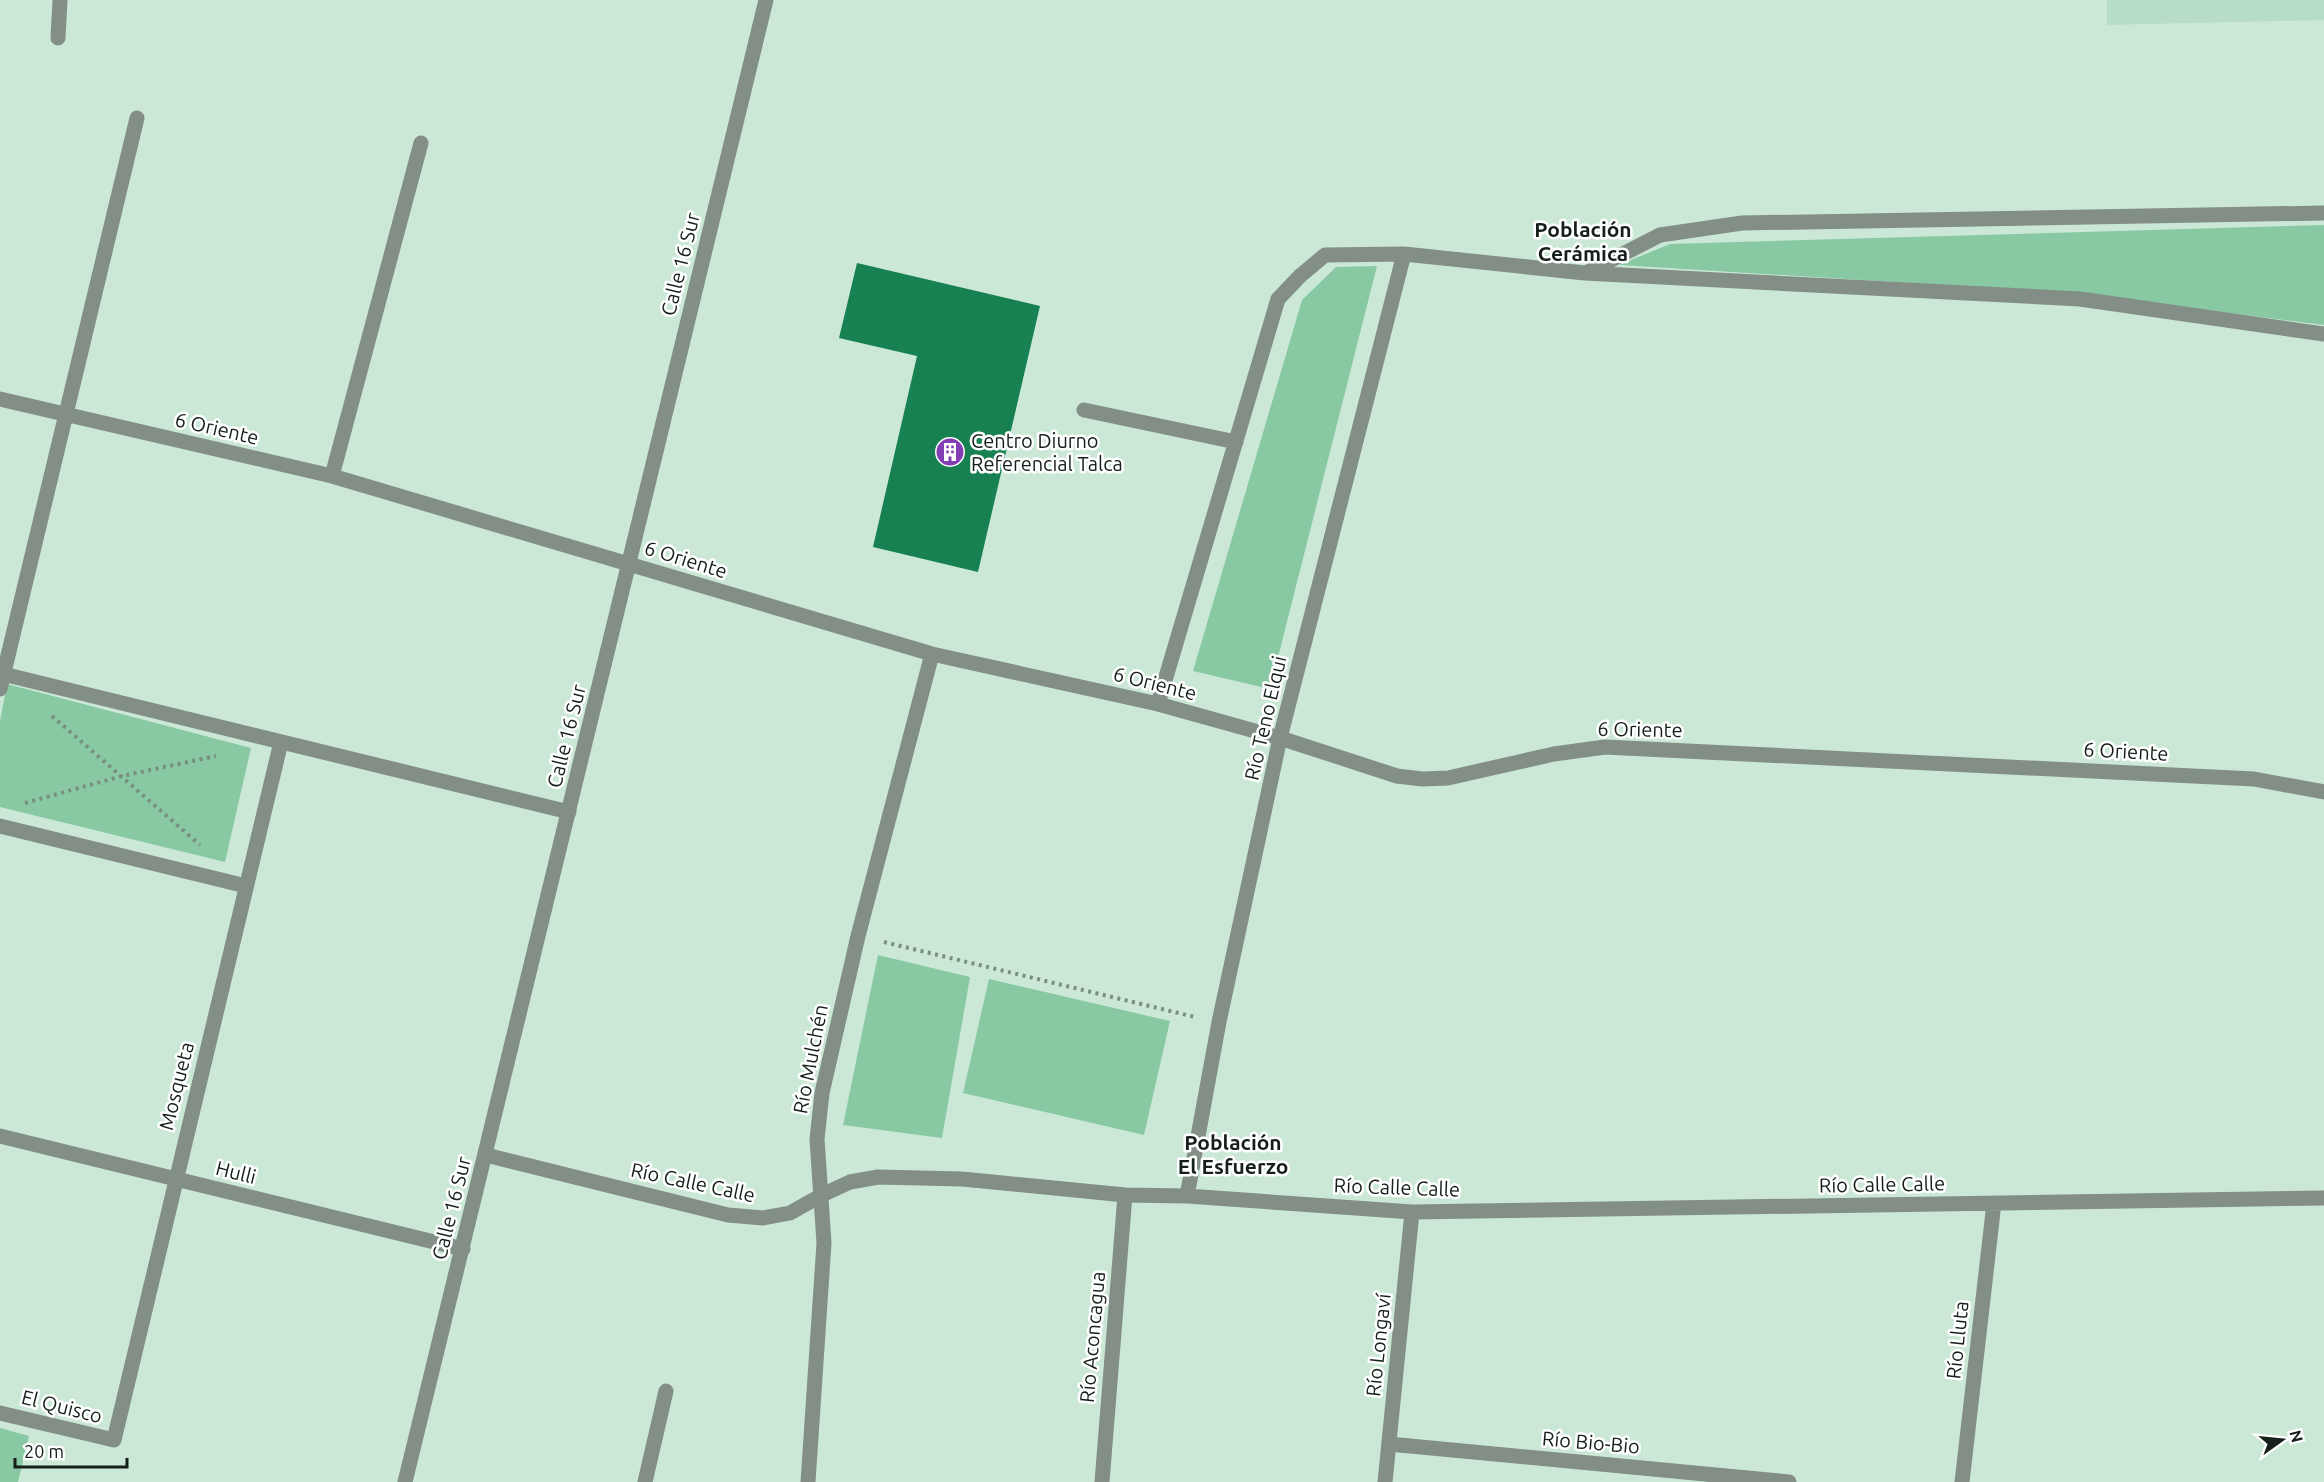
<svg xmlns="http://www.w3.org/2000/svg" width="2324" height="1482" font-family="Ubuntu,sans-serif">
	<rect width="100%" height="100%" fill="#cbe8d6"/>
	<path fill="#b8ddc7" d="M2107,0H2324V20L2107,25Z"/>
	<path fill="#88c9a3" d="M2324,225V325L2073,293L1619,265L1670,244Z
		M1377,266L1270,689L1193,671L1302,300L1336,267Z
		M7,684L251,748L225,862L0,807V721Z
		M878,955L970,977L942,1138L843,1125Z
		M989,979L1170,1021L1144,1135L963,1093Z
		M0,1428L29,1436L18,1482H0Z"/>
	<path fill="#188152" d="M857,263L1040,306L978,572L873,547L917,356L839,338Z"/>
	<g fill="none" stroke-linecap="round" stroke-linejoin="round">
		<path stroke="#798e81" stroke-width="4" stroke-dasharray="3 4.5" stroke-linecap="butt" d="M52,716L200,845
			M25,803L122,776L216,756
			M884,942L1195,1017"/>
		<path stroke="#828e86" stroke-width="15" d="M58,38L60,0"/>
		<path stroke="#828e86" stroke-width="15" d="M1588,272L1660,235L1742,223L2324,213
			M0,399L332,476L932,654L1158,704L1280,738L1397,776L1422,779L1448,778L1554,754L1605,747L2254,779L2324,792
			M1084,410L1236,442
			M332,476L421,143
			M3,674L569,812
			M0,689L137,118
			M1158,704L1278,299L1300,276L1325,255L1404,254L1585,273L2080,299L2324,334
			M0,826L246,886
			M0,1136L463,1249
			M486,1155L728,1215L763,1218L790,1213L822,1195L850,1182L878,1177L962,1179L1125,1195L1187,1196L1412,1212L2324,1198
			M1187,1196L1219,1022L1280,738L1404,254
			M0,1413L114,1440L281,742
			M1389,1444L1789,1482
			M645,1482L666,1391
			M808,1482L824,1243L817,1139L822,1093L858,936L932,654
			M1102,1482L1125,1195
			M1385,1482L1412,1212
			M1962,1482L1994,1203"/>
		<path stroke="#828e86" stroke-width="15" d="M405,1482L766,0"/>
	</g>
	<defs>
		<g id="building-disc" transform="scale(1.5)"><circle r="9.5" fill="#823eb2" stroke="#fff"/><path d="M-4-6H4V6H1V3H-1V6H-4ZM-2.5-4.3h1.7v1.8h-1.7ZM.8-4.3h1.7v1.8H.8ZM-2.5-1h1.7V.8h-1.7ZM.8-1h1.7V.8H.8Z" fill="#fff"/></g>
	</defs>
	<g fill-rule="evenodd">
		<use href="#building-disc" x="950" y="452"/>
	</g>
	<g text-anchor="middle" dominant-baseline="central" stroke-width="5" stroke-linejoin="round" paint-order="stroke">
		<g font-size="20" fill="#15201a" stroke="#fff">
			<text transform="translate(680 264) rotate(-76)">Calle 16 Sur</text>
			<text transform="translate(217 428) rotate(13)">6 Oriente</text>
			<text transform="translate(686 559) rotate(17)">6 Oriente</text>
			<text transform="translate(1155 683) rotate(14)">6 Oriente</text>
			<text transform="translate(1265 718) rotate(-77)">Río Teno Elqui</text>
			<text transform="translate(1640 729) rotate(1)">6 Oriente</text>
			<text transform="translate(566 736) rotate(-76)">Calle 16 Sur</text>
			<text transform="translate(2126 751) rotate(3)">6 Oriente</text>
			<text transform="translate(810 1059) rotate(-79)">Río Mulchén</text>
			<text transform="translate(176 1086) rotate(-76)">Mosqueta</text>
			<text transform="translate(236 1172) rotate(14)">Hulli</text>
			<text transform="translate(693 1182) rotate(12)">Río Calle Calle</text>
			<text transform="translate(1882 1184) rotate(-1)">Río Calle Calle</text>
			<text transform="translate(1397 1187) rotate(2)">Río Calle Calle</text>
			<text transform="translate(451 1208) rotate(-76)">Calle 16 Sur</text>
			<text transform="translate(1092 1337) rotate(-85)">Río Aconcagua</text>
			<text transform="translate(1957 1340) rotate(-84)">Río Lluta</text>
			<text transform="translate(1378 1345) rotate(-84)">Río Longaví</text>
			<text transform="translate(62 1406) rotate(14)">El Quisco</text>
			<text transform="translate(1591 1442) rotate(5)">Río Bio-Bio</text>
		</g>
		<g font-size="20" fill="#15201a" stroke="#fff" text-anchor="start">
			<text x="971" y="440">Centro Diurno<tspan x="971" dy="23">Referencial Talca</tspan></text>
		</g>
		<g font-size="21" font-weight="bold" fill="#15201a" stroke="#fff">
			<text x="1583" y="229">Población<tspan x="1583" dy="24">Cerámica</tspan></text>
			<text x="1233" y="1142">Población<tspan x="1233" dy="24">El Esfuerzo</tspan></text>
		</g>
	</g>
	<g transform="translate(2282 1440) rotate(75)" stroke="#ffffff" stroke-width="4.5" paint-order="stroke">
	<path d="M0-4.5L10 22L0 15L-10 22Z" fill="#15201a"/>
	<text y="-9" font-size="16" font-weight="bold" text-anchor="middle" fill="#15201a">N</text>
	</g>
	<path d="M15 1458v9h112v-9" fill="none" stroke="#15201a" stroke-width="3"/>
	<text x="24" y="1458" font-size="18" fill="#15201a" stroke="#ffffff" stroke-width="4.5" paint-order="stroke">20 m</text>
</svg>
